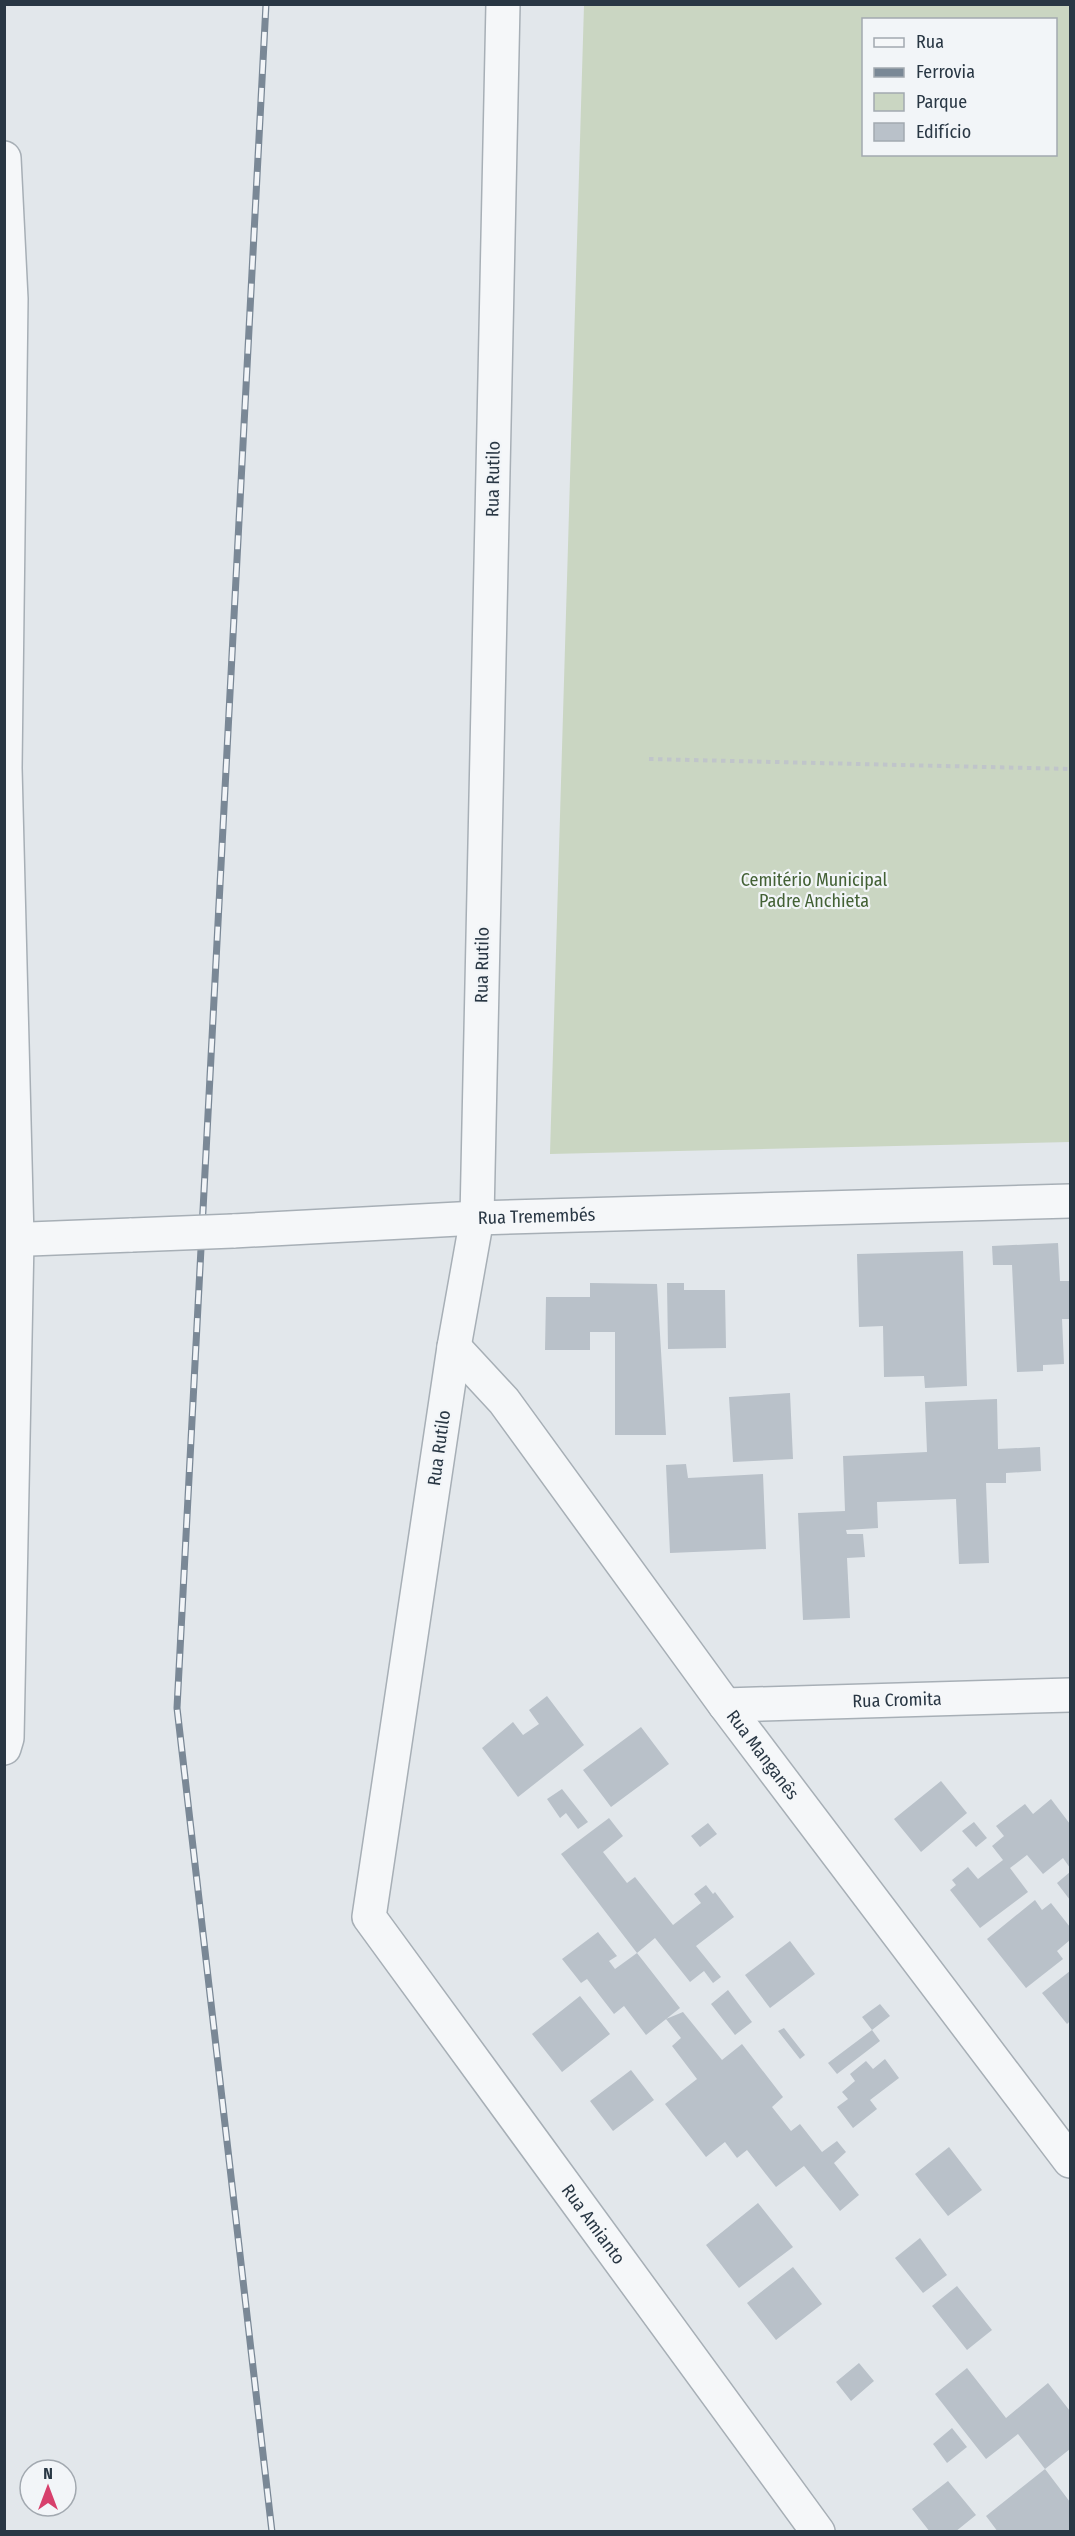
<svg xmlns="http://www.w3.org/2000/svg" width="1075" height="2536" font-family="'Fira Sans Condensed',sans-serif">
	<rect width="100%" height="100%" fill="#e2e7eb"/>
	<path fill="#cad6c2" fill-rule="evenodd" d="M584,5H1070V1142L550,1154ZM864,20H1056V154H864Z"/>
	<path fill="#b9c1c9" d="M1058,1243L1060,1281H1070V1319H1062L1064,1364L1043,1365V1371L1017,1372L1012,1265H993L992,1246Z
		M963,1251L967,1386L925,1388L924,1376L884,1377L883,1326L859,1327L857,1254Z
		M590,1283L657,1284L666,1435H615V1332H590V1350H545L546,1297H590Z
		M667,1283H684V1290H725L726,1348L668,1349Z
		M790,1393L793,1459L733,1462L729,1397Z
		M997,1399L998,1449L1040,1447L1041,1471L1006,1473V1483H986L989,1563L959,1564L956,1499L877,1502L878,1528L846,1530L847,1534H863L865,1557L847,1558L850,1618L803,1620L798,1513L845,1511L843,1456L927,1452L925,1402Z
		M686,1464L688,1478L763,1474L766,1549L670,1553L666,1465Z
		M547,1696L584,1745L518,1797L482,1748L513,1722L523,1735L539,1724L529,1710Z
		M641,1727L669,1764L611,1807L583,1770Z
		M941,1781L967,1813L921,1852L894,1819Z
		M562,1789L588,1822L578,1829L566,1813L560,1818L547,1799Z
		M1051,1799L1070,1824V1868L1063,1858L1043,1874L1027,1855L1010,1868L1028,1892L980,1928L950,1890L956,1885L952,1880L968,1867L978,1879L1003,1860L992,1846L1004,1836L996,1826L1025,1804L1033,1814Z
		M609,1818L623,1836L603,1852L627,1883L635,1877L673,1925L701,1903L694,1894L706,1885L713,1894L715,1892L734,1917L696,1946L721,1977L713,1983L704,1971L690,1982L655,1938L637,1953L561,1854Z
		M974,1822L987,1838L976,1847L962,1831Z
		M708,1823L717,1834L700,1847L691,1836Z
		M1070,1872V1900L1057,1883Z
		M1035,1900L1042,1910L1051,1903L1070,1927V1940L1057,1951L1063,1959L1026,1988L987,1939Z
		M598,1932L617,1956L609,1961L615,1969L637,1953L680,2008L646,2035L624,2006L614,2014L587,1979L581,1983L562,1959Z
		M790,1941L815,1974L770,2008L745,1975Z
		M1070,1971V2021L1067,2024L1042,1993Z
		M728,1990L752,2022L735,2035L711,2004Z
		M580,1996L610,2034L562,2072L532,2034Z
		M880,2004L890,2016L872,2030L862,2017Z
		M683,2012L722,2060L742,2044L783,2097L772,2107L791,2131L800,2124L822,2152L837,2141L846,2152L834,2163L859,2195L840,2211L804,2166L776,2187L747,2150L737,2158L725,2142L706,2157L665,2104L697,2079L672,2046L681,2038L666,2019Z
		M784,2028L805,2055L800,2059L778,2031Z
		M872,2030L880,2041L837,2074L828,2063Z
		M885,2059L899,2078L870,2100L877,2109L853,2128L837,2107L848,2099L842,2092L855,2081L850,2074L866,2061L873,2069Z
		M631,2070L654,2100L613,2131L590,2101Z
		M949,2147L982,2190L948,2216L915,2174Z
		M758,2203L793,2247L739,2288L706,2245Z
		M920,2238L947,2275L923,2293L895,2258Z
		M793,2267L822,2304L776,2340L747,2303Z
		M957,2286L992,2330L967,2350L932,2306Z
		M859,2363L874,2381L851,2401L836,2382Z
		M967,2368L1006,2418L1048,2383L1070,2411V2449L1045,2469L1018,2434L986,2459L935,2394Z
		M952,2428L967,2447L947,2463L933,2444Z
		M1045,2469L1070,2502V2532H998L986,2516Z
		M948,2481L976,2515L955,2532H930L912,2509Z"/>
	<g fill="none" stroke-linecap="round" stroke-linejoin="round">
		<g stroke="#a7afb6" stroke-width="36">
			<g id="minor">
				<path id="s1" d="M503,4L477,1218L454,1347L369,1917L818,2532"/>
				<path d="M4,158L11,299L5,768L17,1239L7,1738L4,1748"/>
				<path id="s2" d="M233,1231L477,1218L1070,1201"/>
				<path id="s3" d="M454,1347L504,1401L725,1705L1070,2161"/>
				<path id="s4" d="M725,1705L1070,1695"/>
			</g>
		</g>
		<g stroke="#a7afb6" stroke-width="36">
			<path id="tertiary" d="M4,1240L132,1235"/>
		</g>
		<path stroke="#c0c5ca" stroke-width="4" stroke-dasharray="4.5 4.5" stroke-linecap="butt" d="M649,759L1070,769"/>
		<use href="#minor" stroke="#f5f7f9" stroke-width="33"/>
		<use href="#tertiary" stroke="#f5f7f9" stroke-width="33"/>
		<g stroke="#7a8896" stroke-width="7">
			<path id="rail" d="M266,4L177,1708L272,2532"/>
		</g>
		<use href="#rail" stroke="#f2f5f8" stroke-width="4.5" stroke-dasharray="14" stroke-linecap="butt"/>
		<g stroke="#a7afb6" stroke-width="36" stroke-linecap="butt">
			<path id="minor-bridge" d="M132,1235L233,1231"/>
		</g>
		<use href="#minor-bridge" stroke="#f5f7f9" stroke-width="33"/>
	</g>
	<g text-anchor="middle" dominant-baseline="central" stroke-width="4.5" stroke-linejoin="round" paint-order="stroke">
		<g font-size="18" fill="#293744" stroke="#f2f5f8">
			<text transform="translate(493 479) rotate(-89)">Rua Rutilo</text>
			<text transform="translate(482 965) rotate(-89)">Rua Rutilo</text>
			<text stroke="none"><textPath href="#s2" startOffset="304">Rua Tremembés</textPath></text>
			<text transform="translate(439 1448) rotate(-82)">Rua Rutilo</text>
			<text stroke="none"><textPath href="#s4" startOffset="172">Rua Cromita</textPath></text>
			<text stroke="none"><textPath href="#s3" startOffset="512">Rua Manganês</textPath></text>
			<text stroke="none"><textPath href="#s1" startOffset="2302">Rua Amianto</textPath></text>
		</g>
		<g font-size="18" fill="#436135" stroke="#f2f5f8">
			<text x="814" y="880">Cemitério Municipal<tspan x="814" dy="21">Padre Anchieta</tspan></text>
		</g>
	</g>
	<rect width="1075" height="2536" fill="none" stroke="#293744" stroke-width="12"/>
	<rect x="862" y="18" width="195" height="138" fill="#f2f5f8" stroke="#a2a9b0" stroke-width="1.5"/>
	<rect x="874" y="38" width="30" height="9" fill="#f5f7f9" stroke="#a2a9b0" stroke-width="1.5"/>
	<text x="916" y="48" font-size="18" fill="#293744">Rua</text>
	<rect x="874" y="68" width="30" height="9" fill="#7a8896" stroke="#a2a9b0" stroke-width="1.5"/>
	<text x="916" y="78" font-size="18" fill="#293744">Ferrovia</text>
	<rect x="874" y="93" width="30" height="18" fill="#cad6c2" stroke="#a2a9b0" stroke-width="1.5"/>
	<text x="916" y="108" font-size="18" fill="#293744">Parque</text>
	<rect x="874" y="123" width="30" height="18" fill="#b9c1c9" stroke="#a2a9b0" stroke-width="1.5"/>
	<text x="916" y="138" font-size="18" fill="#293744">Edifício</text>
	<g transform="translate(48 2488)"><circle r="28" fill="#f2f5f8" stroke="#a2a9b0" stroke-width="1.5"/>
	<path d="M0-4.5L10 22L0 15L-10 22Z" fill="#d7406c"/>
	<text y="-9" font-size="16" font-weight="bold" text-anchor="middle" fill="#293744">N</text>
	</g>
</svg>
